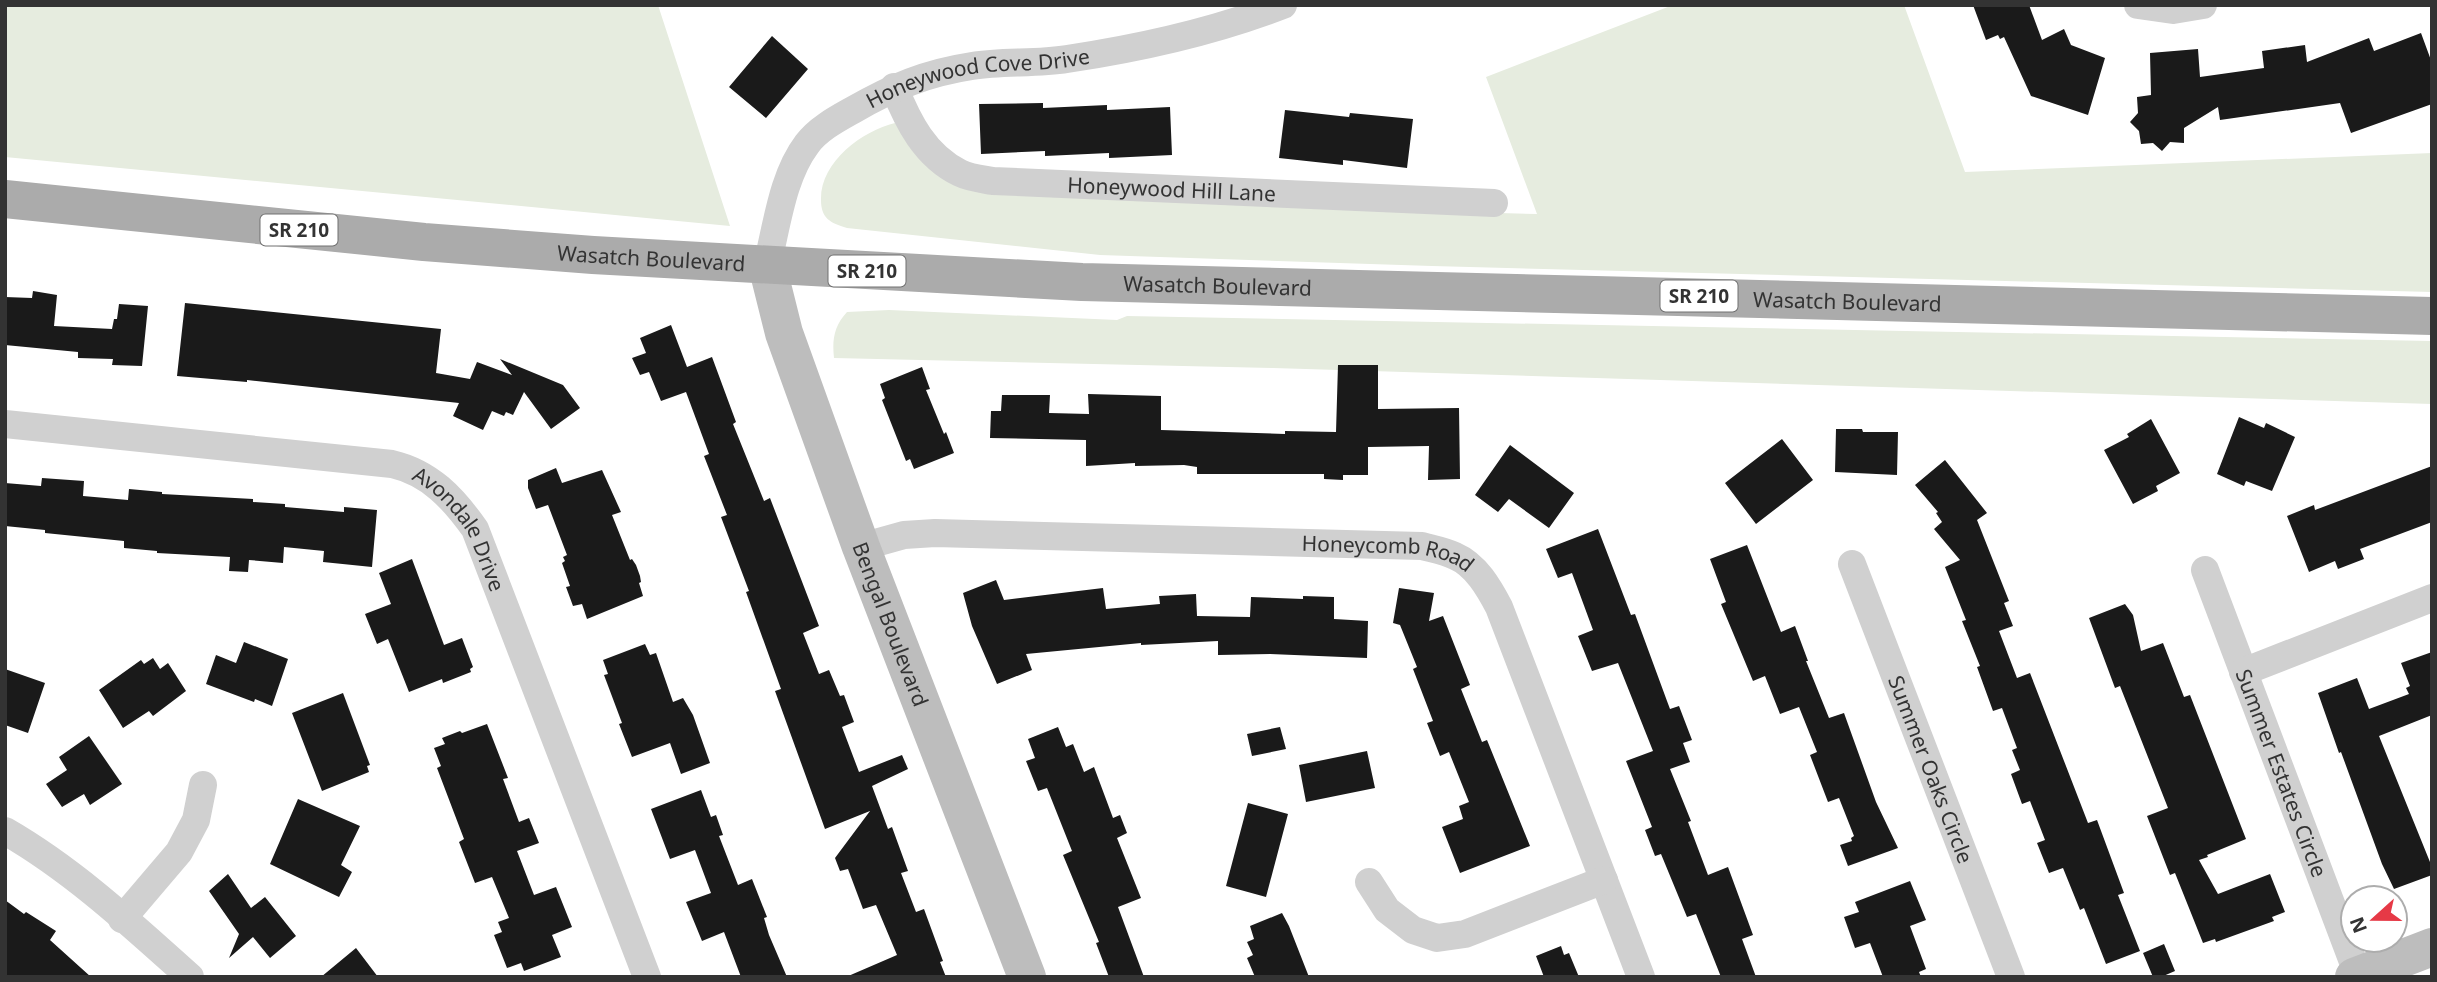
<svg xmlns="http://www.w3.org/2000/svg" width="2437" height="982" font-family="'Noto Sans',sans-serif">
	<rect width="100%" height="100%" fill="#fff"/>
	<path fill="#e6ecdf" d="M5,5H658L730,226L5,157Z
		M1673,5H1904L1965,172L2432,153V292L1432,266L1100,255L847,228C830,223 821,218 821,200C820,162 862,131 895,123L923,162L1427,211L1537,214L1486,77Z
		M889,310L1117,320L1127,316L2432,341V404L1273,368L834,358C832,340 834,326 847,312Z"/>
	<path fill="#1a1a1a" d="M1973,5H2029L2042,40L2064,29L2071,45L2105,58L2088,115L2031,96L2004,37L2000,39L1998,35L1986,40Z
		M2421,33L2432,63V104L2351,133L2340,103L2220,120L2218,107L2184,128V143L2170,142L2162,151L2153,143L2141,144L2139,131L2130,122L2138,113L2137,97L2151,95L2150,53L2198,49L2200,77L2264,68L2262,51L2305,45L2307,62L2369,38L2374,51Z
		M772,36L808,69L766,118L729,87Z
		M1043,103V108L1107,105V110L1170,107L1172,155L1109,158V153L1045,156V151L981,154L979,104Z
		M1285,110L1349,117L1350,113L1413,119L1407,168L1343,160V165L1279,158Z
		M33,291L57,295L54,326L112,329L114,319H117L119,304L148,306L142,366L112,365L113,359L78,358V352L5,345V297L32,298Z
		M185,303L441,329L436,373L470,379L477,362L512,375L500,359L563,385L580,408L551,429L524,392L513,415L506,412L504,416L492,411L483,430L453,416L459,403L247,380V382L177,376Z
		M671,325L687,367L712,357L736,422L733,424L764,501L770,498L819,626L803,633L819,674L829,670L840,696L844,695L854,722L842,727L859,772L902,755L908,769L872,786L888,829L892,827L908,871L901,873L916,912L924,909L943,961L940,962L946,977H846L897,955L876,905L863,909L848,869L840,871L835,858L870,811L825,829L775,691L781,689L746,592L749,591L721,517L727,515L704,456L709,454L686,392L661,401L649,372L640,375L632,358L646,353L640,338Z
		M1338,365H1378V409L1459,408L1460,479L1428,480L1429,446L1368,447V475H1343V480L1324,479V474H1197V467L1184,465L1135,466V463L1086,466V440L990,438L991,411H1001L1002,395H1050L1049,413L1089,414L1088,394L1161,396V430L1285,434V431L1336,432Z
		M922,367L930,389L926,390L944,434L946,432L954,453L914,469L910,459L906,461L882,400L885,398L880,384Z
		M2239,417L2264,428L2266,423L2295,437L2272,491L2246,481L2244,486L2217,474Z
		M2151,419L2180,473L2156,486L2158,491L2133,504L2104,450L2129,437L2127,434Z
		M1836,429H1862L1863,432H1898L1897,475L1835,472Z
		M1782,439L1813,480L1756,524L1725,483Z
		M1510,445L1574,493L1549,528L1509,499L1498,512L1475,495Z
		M1945,460L1987,513L1977,520L2009,601L2004,603L2013,626L1999,631L2017,678L2030,673L2088,823L2097,820L2124,893L2118,895L2140,951L2106,964L2084,908L2080,910L2063,868L2049,873L2037,843L2045,840L2030,801L2022,804L2011,774L2020,770L2012,750L2017,748L2002,708L1993,711L1977,667L1980,666L1962,621L1966,620L1945,567L1960,560L1934,529L1942,522L1936,513L1938,512L1915,485Z
		M2432,466V522L2360,549L2364,559L2338,569L2335,561L2309,572L2287,516L2314,505L2315,510Z
		M556,468L562,483L602,470L621,512L612,515L630,560L632,559L636,565L640,576L641,582L639,583L643,596L587,619L582,604L573,606L566,587L570,586L562,563L565,561L563,557L567,555L548,505L536,509L528,488V480Z
		M42,478L84,481L83,496L128,500L129,489L162,492V494L253,499V502L285,504V507L344,512V507L377,510L372,567L323,562L324,551L284,547L283,563L249,560L248,572L229,571L230,557L157,553V551L124,548V541L45,533V530L5,526V483L41,486Z
		M1598,529L1631,615L1635,614L1667,701L1670,709L1679,706L1692,740L1683,743L1690,762L1670,769L1691,821L1688,822L1708,875L1728,867L1753,935L1742,939L1756,977H1721L1696,914L1687,917L1661,854L1655,856L1645,830L1652,827L1626,761L1653,751L1618,663L1592,671L1578,636L1593,630L1572,573L1558,578L1546,549Z
		M1747,545L1781,632L1795,626L1808,661H1806L1829,718L1844,713L1876,802L1898,848L1848,866L1840,845L1852,841L1851,838L1854,836L1839,798L1828,802L1810,755L1817,752L1799,707L1780,714L1765,676L1753,681L1721,604L1726,602L1710,559Z
		M412,559L444,645L462,638L473,667L470,669L471,672L443,683L442,679L409,692L388,639L377,644L365,614L391,604L379,573Z
		M996,580L1004,600L1103,588L1106,609L1160,604L1159,596L1196,594L1197,616L1250,617L1251,597L1303,599V596L1334,597V619L1368,621L1367,658L1270,654L1218,655V641L1141,645V643L1026,654L1032,670L997,684L972,626L963,593Z
		M1399,588L1434,593L1429,621L1443,616L1470,685L1461,689L1482,742L1487,740L1530,846L1460,873L1442,827L1463,819L1459,806L1469,802L1449,752L1440,756L1427,723L1433,721L1413,669L1417,667L1400,625L1393,623Z
		M2125,604L2133,615L2141,651L2163,643L2184,697L2190,695L2246,839L2207,855L2208,857L2199,860L2218,894L2270,874L2285,912L2272,917L2274,921L2216,942L2215,939L2203,943L2175,873L2170,875L2147,816L2168,808L2120,686L2115,688L2089,618Z
		M244,642L288,659L272,706L255,699L254,702L206,684L216,655L236,663Z
		M645,644L650,655L656,653L673,702L683,698L693,715L710,763L681,774L670,743L632,757L619,724L622,723L604,675L608,674L603,660Z
		M2432,652V715L2379,736L2432,867V875L2394,889L2382,864L2341,752L2339,753L2318,693L2357,678L2369,709L2409,694L2406,688L2410,686L2401,663Z
		M153,658L160,669L168,663L186,691L153,716L149,711L123,728L99,690L141,660L144,664Z
		M5,669L45,683L28,733L5,725Z
		M343,693L370,765L367,766L369,772L322,791L292,713Z
		M487,724L508,778L503,779L519,822L529,818L539,843L517,851L534,895L556,887L572,927L552,935L561,957L524,971L521,963L507,968L494,935L502,932L498,922L509,918L492,877L475,883L459,842L464,839L437,768L441,766L434,748L445,744L442,738L460,731L462,733Z
		M1058,727L1066,747L1073,744L1084,772L1094,767L1113,818L1120,815L1127,833L1117,838L1141,898L1118,907L1144,977H1109L1096,943L1099,942L1063,855L1072,851L1047,788L1038,791L1026,761L1035,758L1028,739Z
		M1280,727L1286,749L1252,756L1247,734Z
		M89,736L122,784L90,805L84,794L62,807L46,784L67,770L59,757Z
		M1367,751L1375,788L1306,802L1299,765Z
		M701,790L711,817L716,815L723,835L719,836L738,885L752,879L767,917L764,918L769,935L787,977H741L724,932L702,941L686,902L711,893L695,850L670,859L651,809Z
		M298,799L360,826L341,865L352,872L339,897L270,864Z
		M1248,803L1288,814L1266,897L1226,886Z
		M228,874L251,908L265,897L296,936L270,958L253,937L229,958L239,934L209,891Z
		M1910,881L1926,920L1910,926L1926,969L1919,972L1921,977H1883L1870,943L1855,948L1844,917L1859,912L1855,902Z
		M5,900L24,914L26,912L56,931L50,940L91,977H5Z
		M1282,913L1289,926L1309,977H1255L1247,958L1253,955L1247,942L1254,939L1250,926Z
		M2164,944L2175,971L2161,977H2153L2143,953Z
		M1561,946L1564,955L1569,953L1579,977H1544L1536,956Z
		M356,948L378,977H321Z"/>
	<g fill="none" stroke-linecap="round" stroke-linejoin="round">
		<g stroke="#d0d0d0" stroke-width="28">
			<path d="M2138,5L2173,10L2203,5"/>
			<path id="s1" d="M894,87C908,122 925,156 960,173C970,178 982,179 993,181L1494,203"/>
			<path id="s2" d="M767,265C777,226 782,177 807,144C818,129 837,119 853,110C893,87 926,73 972,66C1003,61 1036,64 1067,59C1141,48 1213,32 1283,5"/>
			<path id="s3" d="M5,424L392,464C430,473 453,498 475,529L647,977"/>
			<path id="s4" d="M861,547L904,535L935,533L1422,546C1433,549 1445,551 1455,556C1476,565 1489,588 1499,607L1641,977"/>
			<path id="s5" d="M1852,564L2011,977"/>
			<path id="s6" d="M2205,570L2358,975"/>
			<path d="M2243,672L2432,598"/>
			<path d="M5,831C73,870 132,925 190,977"/>
			<path d="M1369,882L1387,910L1413,930L1437,938L1465,934L1604,880"/>
			<path d="M122,919L179,852L196,820L203,785"/>
		</g>
		<g stroke="#bdbdbd" stroke-width="38">
			<path id="s7" d="M767,265L784,333L861,547L1027,977"/>
			<path d="M2354,977L2432,947"/>
		</g>
		<path stroke="#ababab" stroke-width="38" id="s8" d="M5,199L424,242L593,255L1082,282L2432,316"/>
	</g>
	<g text-anchor="middle" dominant-baseline="central" stroke-width="7" stroke-linejoin="round" paint-order="stroke">
		<g fill="#fff" stroke="#707070" stroke-width="2">
			<rect x="260.5" y="214.5" width="77" height="31" rx="5"/>
			<rect x="828.5" y="255.5" width="77" height="31" rx="5"/>
			<rect x="1660.5" y="280.5" width="77" height="31" rx="5"/>
		</g>
		<g font-size="19" font-weight="bold" fill="#333">
			<text x="299" y="230">SR 210</text>
			<text x="867" y="271">SR 210</text>
			<text x="1699" y="296">SR 210</text>
		</g>
		<g font-size="21" fill="#333" stroke="#fff">
			<text stroke="none"><textPath href="#s2" startOffset="317">Honeywood Cove Drive</textPath></text>
			<text stroke="none"><textPath href="#s1" startOffset="324">Honeywood Hill Lane</textPath></text>
			<text stroke="none"><textPath href="#s8" startOffset="649">Wasatch Boulevard</textPath></text>
			<text stroke="none"><textPath href="#s8" startOffset="1216">Wasatch Boulevard</textPath></text>
			<text stroke="none"><textPath href="#s8" startOffset="1846">Wasatch Boulevard</textPath></text>
			<text stroke="none"><textPath href="#s3" startOffset="488">Avondale Drive</textPath></text>
			<text stroke="none"><textPath href="#s4" startOffset="530">Honeycomb Road</textPath></text>
			<text stroke="none"><textPath href="#s7" startOffset="380">Bengal Boulevard</textPath></text>
			<text stroke="none"><textPath href="#s5" startOffset="220">Summer Oaks Circle</textPath></text>
			<text stroke="none"><textPath href="#s6" startOffset="217">Summer Estates Circle</textPath></text>
		</g>
	</g>
	<rect width="2437" height="982" fill="none" stroke="#333333" stroke-width="14"/>
	<g transform="translate(2374 919) rotate(249)"><circle r="33" fill="#ffffff" stroke="#adadad" stroke-width="2"/>
	<path d="M0-5L12 26L0 18L-12 26Z" fill="#e63946"/>
	<text y="-10" font-size="19" font-weight="bold" text-anchor="middle" fill="#333333">N</text>
	</g>
</svg>
